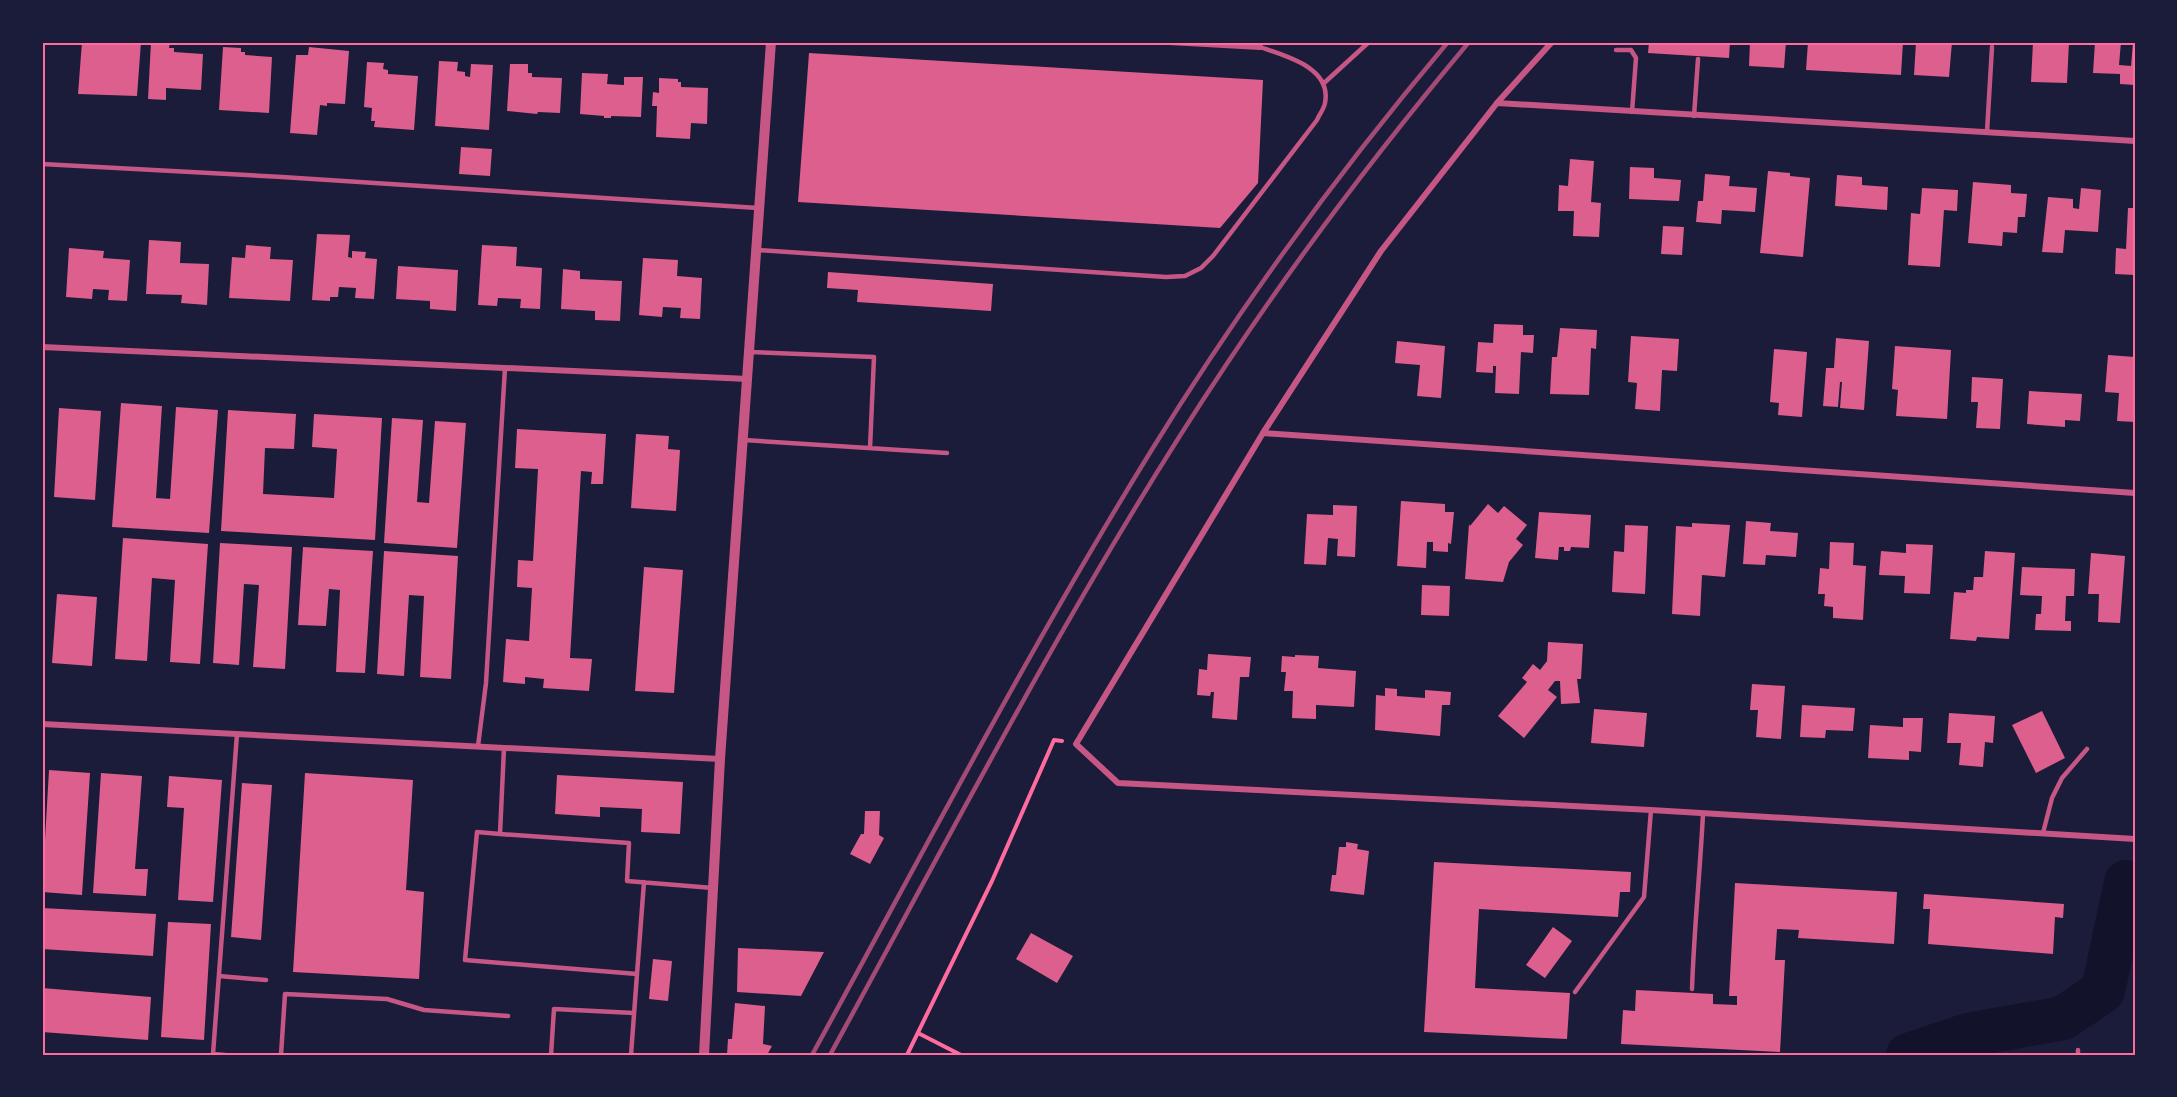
<svg xmlns="http://www.w3.org/2000/svg" width="2177" height="1097" font-family="Commissioner,sans-serif">
	<rect width="100%" height="100%" fill="#1b1b3a"/>
	<g fill="none" stroke-linecap="round" stroke-linejoin="round">
		<path stroke="#12122b" stroke-width="44" d="M1908,1055L1968,1035L2063,1018L2103,991L2126,882"/>
	</g>
	<path fill="#dd5f8e" d="M82,42H141L137,96L78,94Z
		M151,42H170L169,48H174V52L203,54L201,90L166,88V100L148,99Z
		M1649,42H1730L1729,58L1648,53Z
		M1750,42H1786L1784,68L1749,66Z
		M1808,42H1903L1901,75L1806,70Z
		M1916,42H1952L1949,77L1914,75Z
		M2033,42H2069L2067,83L2031,82Z
		M2095,42H2121L2119,65L2131,66L2133,42H2135V85L2120,84V74L2093,73Z
		M223,47L241,48V52H245V55L272,57L269,113L219,110Z
		M309,47L349,51L345,104L327,103V106L320,105L317,135L290,133L296,55H308Z
		M809,53L1263,80L1258,183L1220,228L798,202Z
		M439,61L458,62L457,71L465,72V76L470,77L471,64L493,65L489,130L435,126Z
		M367,62L384,63L383,69L388,70V74L418,76L414,130L374,127L375,121H371L372,108L364,107Z
		M510,64H528V73H532V77L562,78L560,113L538,112L537,114L507,111Z
		M582,73L608,74L607,84L624,85V77H643L641,117L611,116V118H604V116L580,114Z
		M659,78L678,79V82H681V87L708,88L707,124L691,123L690,139L656,137L657,106H652L653,92L659,93Z
		M461,147L492,149L490,176L459,174Z
		M1570,159L1594,161L1591,202L1601,203L1599,237L1573,236L1574,211H1558L1559,185L1568,186Z
		M1630,167L1654,168V178L1681,180L1679,201L1629,199Z
		M1768,171L1790,173V176L1810,178L1803,257L1760,253Z
		M1705,174L1730,176L1729,186L1757,188L1755,212L1722,210L1721,224L1696,222L1698,201H1703Z
		M1837,175L1862,177V185L1888,187L1887,210L1835,206Z
		M1973,182L2011,185V193L2027,194L2025,217H2018L2017,233L2003,232L2002,246L1968,243Z
		M1922,188L1958,190L1957,211L1944,210L1940,267L1908,265L1911,213L1920,214Z
		M2081,188L2101,190L2098,232L2065,230L2063,253L2042,252L2048,197L2073,199V208L2079,209Z
		M2128,208H2135V275L2115,274L2116,248L2126,249Z
		M1663,226L1684,227L1682,255L1661,254Z
		M317,234L350,235L348,257L352,258V251L366,252L365,258L377,259L374,299L355,298L356,288L339,287L338,297H330V301L312,300Z
		M149,240L181,242L180,263L209,264L207,305L181,303L182,295L146,294Z
		M246,245L271,247L270,259L293,260L290,301L229,298L232,257L245,258Z
		M482,245L517,247L516,266L542,268L540,309L520,308L521,299L498,298L497,306L478,305Z
		M69,248L104,251L103,258L130,260L127,301L108,300L109,290L93,289L92,299L66,297Z
		M643,258L678,260L677,276L702,278L700,319L680,318L681,308L663,307L662,317L639,315Z
		M398,266L458,270L456,311L430,309V301L396,299Z
		M563,269L580,271V279L622,281L620,321L595,320V311L561,309Z
		M828,272L993,284L991,311L857,302L858,290L827,288Z
		M1494,324L1523,325V335H1534L1533,353L1521,352L1519,394L1495,393L1496,366H1493V373L1476,372L1478,342L1493,343Z
		M1560,328L1597,330L1596,349L1591,348L1589,395L1550,394L1552,357H1557Z
		M1631,336L1679,339L1677,371L1662,370L1660,411L1635,409L1637,383L1628,382Z
		M1836,338L1869,341L1864,410L1840,408L1842,382H1840L1838,407L1823,406L1826,368H1834Z
		M1397,341L1445,346L1441,398L1417,396L1420,365L1395,363Z
		M1895,346L1951,350L1947,419L1896,416L1898,390L1892,389Z
		M1774,349L1807,352L1802,417L1778,415L1779,403L1770,402Z
		M2108,355L2135,357V422L2117,421L2119,393L2105,392Z
		M1972,377L2003,379L2000,429L1976,428L1978,402H1971Z
		M2029,391L2082,394L2080,421L2065,420V427L2027,424Z
		M121,403L162,406L156,498L170,499L176,407L218,410L209,533L112,527Z
		M59,408L101,411L95,500L54,497Z
		M228,410L296,414L294,449L265,448L263,494L334,498L337,449L312,447L314,414L382,418L375,540L221,531Z
		M392,418L423,420L417,502L429,503L435,421L466,423L457,548L384,543Z
		M517,429L606,434L603,484H591L592,472L581,471L570,658L592,659L589,691L543,688L544,679L525,677V684L503,682L506,639L529,641L532,588L517,587L518,560L533,561L538,469L515,468Z
		M636,434L669,436L668,449L680,450L676,511L631,508Z
		M1401,501L1445,504V512H1454L1451,544L1448,543V552L1433,551V542H1427L1426,568L1397,566Z
		M1488,504L1498,513L1504,506L1527,525L1516,539L1523,545L1509,562L1503,582L1465,579L1469,524L1470,526Z
		M1333,505L1357,506L1355,557L1337,556L1338,539L1328,538L1326,565L1304,564L1307,514L1333,515Z
		M1539,512L1591,515L1589,548L1571,547L1570,551H1564V547H1559L1558,560L1535,558Z
		M1746,521L1771,523L1770,531L1798,533L1796,557L1766,555L1765,565L1743,564Z
		M1692,523L1730,525L1725,577L1702,575L1700,616L1672,614L1676,526L1692,527Z
		M1625,525L1648,526L1645,594L1612,592L1614,551L1624,552Z
		M123,538L208,544L200,664L170,662L175,580L152,578L147,661L115,659Z
		M1830,542L1854,543L1853,565L1866,566L1863,620L1833,618V607L1824,606L1825,594H1818L1820,568L1829,569Z
		M220,543L292,547L285,669L253,667L259,585L244,584L239,665L213,663Z
		M1906,544L1933,545L1930,594L1904,593L1905,576L1879,575L1881,551L1906,553Z
		M303,547L373,551L365,673L336,672L340,590L329,589L326,626L298,625Z
		M384,551L458,556L451,679L420,677L424,596L409,595L404,676L377,674Z
		M1985,551L2015,553L2009,639L1977,637L1976,641L1950,639L1954,592L1966,593V590H1973L1974,577H1983Z
		M2091,553L2125,556L2120,623L2098,622L2099,594H2088Z
		M644,567L683,570L674,693L635,691Z
		M2022,567L2075,569L2074,596H2066L2065,621H2071V631L2035,630L2036,614H2041L2042,596L2020,595Z
		M1422,585L1450,586L1449,616L1421,615Z
		M57,594L97,597L92,666L52,663Z
		M1548,642L1583,644L1581,679H1577L1580,703L1561,704L1560,681H1555L1548,690L1557,697L1524,738L1498,716L1527,682L1522,678L1533,664L1540,670L1547,661Z
		M1208,654L1251,657L1249,677H1240L1237,720L1212,718L1214,692H1211L1210,696L1197,695L1199,669L1207,670Z
		M1295,655L1319,656L1318,668L1356,671L1354,707L1316,705V719L1292,718L1293,691H1284L1286,672H1281L1282,656L1295,657Z
		M1752,684L1785,686L1781,739L1756,737L1758,710H1750Z
		M1385,688L1397,689V696L1425,698V690L1451,692L1450,705H1442L1440,736L1375,730L1376,695L1385,696Z
		M1802,705L1855,708L1853,731L1826,730L1825,738L1800,737Z
		M1594,709L1647,713L1644,747L1591,743Z
		M2042,711L2065,758L2036,773L2012,725Z
		M1949,713L1995,716L1993,743L1985,742L1983,767L1959,765L1961,743H1947Z
		M1903,718H1923L1921,752L1909,751V760L1868,758L1870,725L1903,727Z
		M49,770L90,773L82,895L42,892Z
		M101,773L142,776L135,869H148L146,896L93,893Z
		M305,773L413,780L406,890L424,892L419,979L293,972Z
		M557,775L683,782L680,834L641,832L642,809L600,807V817L555,814Z
		M169,776L222,780L213,902L178,900L184,808L167,807Z
		M242,783L272,785L261,940L231,937Z
		M865,811H880L879,835L884,838L870,864L850,854L861,834H864Z
		M1346,842L1358,844L1357,849L1369,851L1364,895L1330,891L1332,875H1336L1339,847H1346Z
		M1434,862L1631,872L1630,892H1620L1618,917L1479,909L1475,988L1570,993L1567,1039L1424,1032Z
		M1735,883L1897,892L1894,944L1798,938L1799,930L1777,929L1775,960H1785L1780,1052L1621,1044L1623,1010L1635,1011L1636,990L1713,994V1004L1737,1005V996H1729Z
		M1924,894L2064,904L2063,918L2055,917L2053,954L1928,944L1930,909H1923Z
		M42,908L156,914L153,956L42,949Z
		M168,922L211,924L204,1040L161,1037Z
		M1553,927L1572,941L1545,978L1526,965Z
		M1031,933L1073,956L1057,983L1016,959Z
		M738,948L824,952L801,996L737,992Z
		M653,959L672,961L668,1001L649,999Z
		M42,988L151,997L148,1040L42,1032Z
		M735,1003L765,1006L763,1044L772,1046L767,1055H727L728,1039H732Z"/>
	<g fill="none" stroke-linecap="round" stroke-linejoin="round">
		<path stroke="#ff6b9d" stroke-width="4" d="M918,1033L961,1055
			M907,1055L992,881L1054,740L1062,741"/>
		<path stroke="#c65784" stroke-width="4.5" d="M1616,50H1631L1636,58L1632,112
			M1323,84L1369,42
			M1694,116L1698,59
			M1987,132L1992,47
			M42,164L282,177L758,208
			M757,250L1166,277L1185,276L1201,268L1213,256L1317,120C1319,115 1324,109 1325,103C1332,67 1285,56 1260,47
			M750,352L874,357L870,448
			M744,440L947,453
			M478,746L486,683L505,368
			M504,748L500,834L629,843L627,881L713,888
			M2043,833L2052,798L2062,778L2087,749
			M500,834L477,832L465,960L637,974L644,882
			M219,976L266,980
			M1692,989C1694,930 1700,872 1703,814
			M1575,992L1644,897L1651,810
			M225,1055L213,1054L237,734
			M281,1055L285,994L387,999L424,1010L508,1016
			M551,1055L554,1009L634,1013
			M631,1055L637,974
			M2078,1055V1050"/>
		<path stroke="#c65784" stroke-width="6" d="M1169,42L1260,47
			M1552,42L1497,103L1381,251L1263,433L1076,744L1118,783L1651,810L2135,839
			M1497,103L2135,141
			M42,347L748,379
			M1263,433L2135,493
			M42,724L720,759"/>
		<path stroke="#c65784" stroke-width="10" d="M704,1055L720,759L771,42"/>
		<path stroke="#a44b75" stroke-width="4.5" d="M812,1055C923,853 1030,647 1151,451C1240,307 1339,171 1448,42
			M830,1055C957,823 1079,585 1226,365C1301,252 1382,146 1469,42"/>
	</g>
	<rect width="2177" height="1097" fill="none" stroke="#1b1b3a" stroke-width="87"/>
	<rect x="44" y="44" width="2090" height="1010" fill="none" stroke="#ff6b9d" stroke-width="2"/>
</svg>
